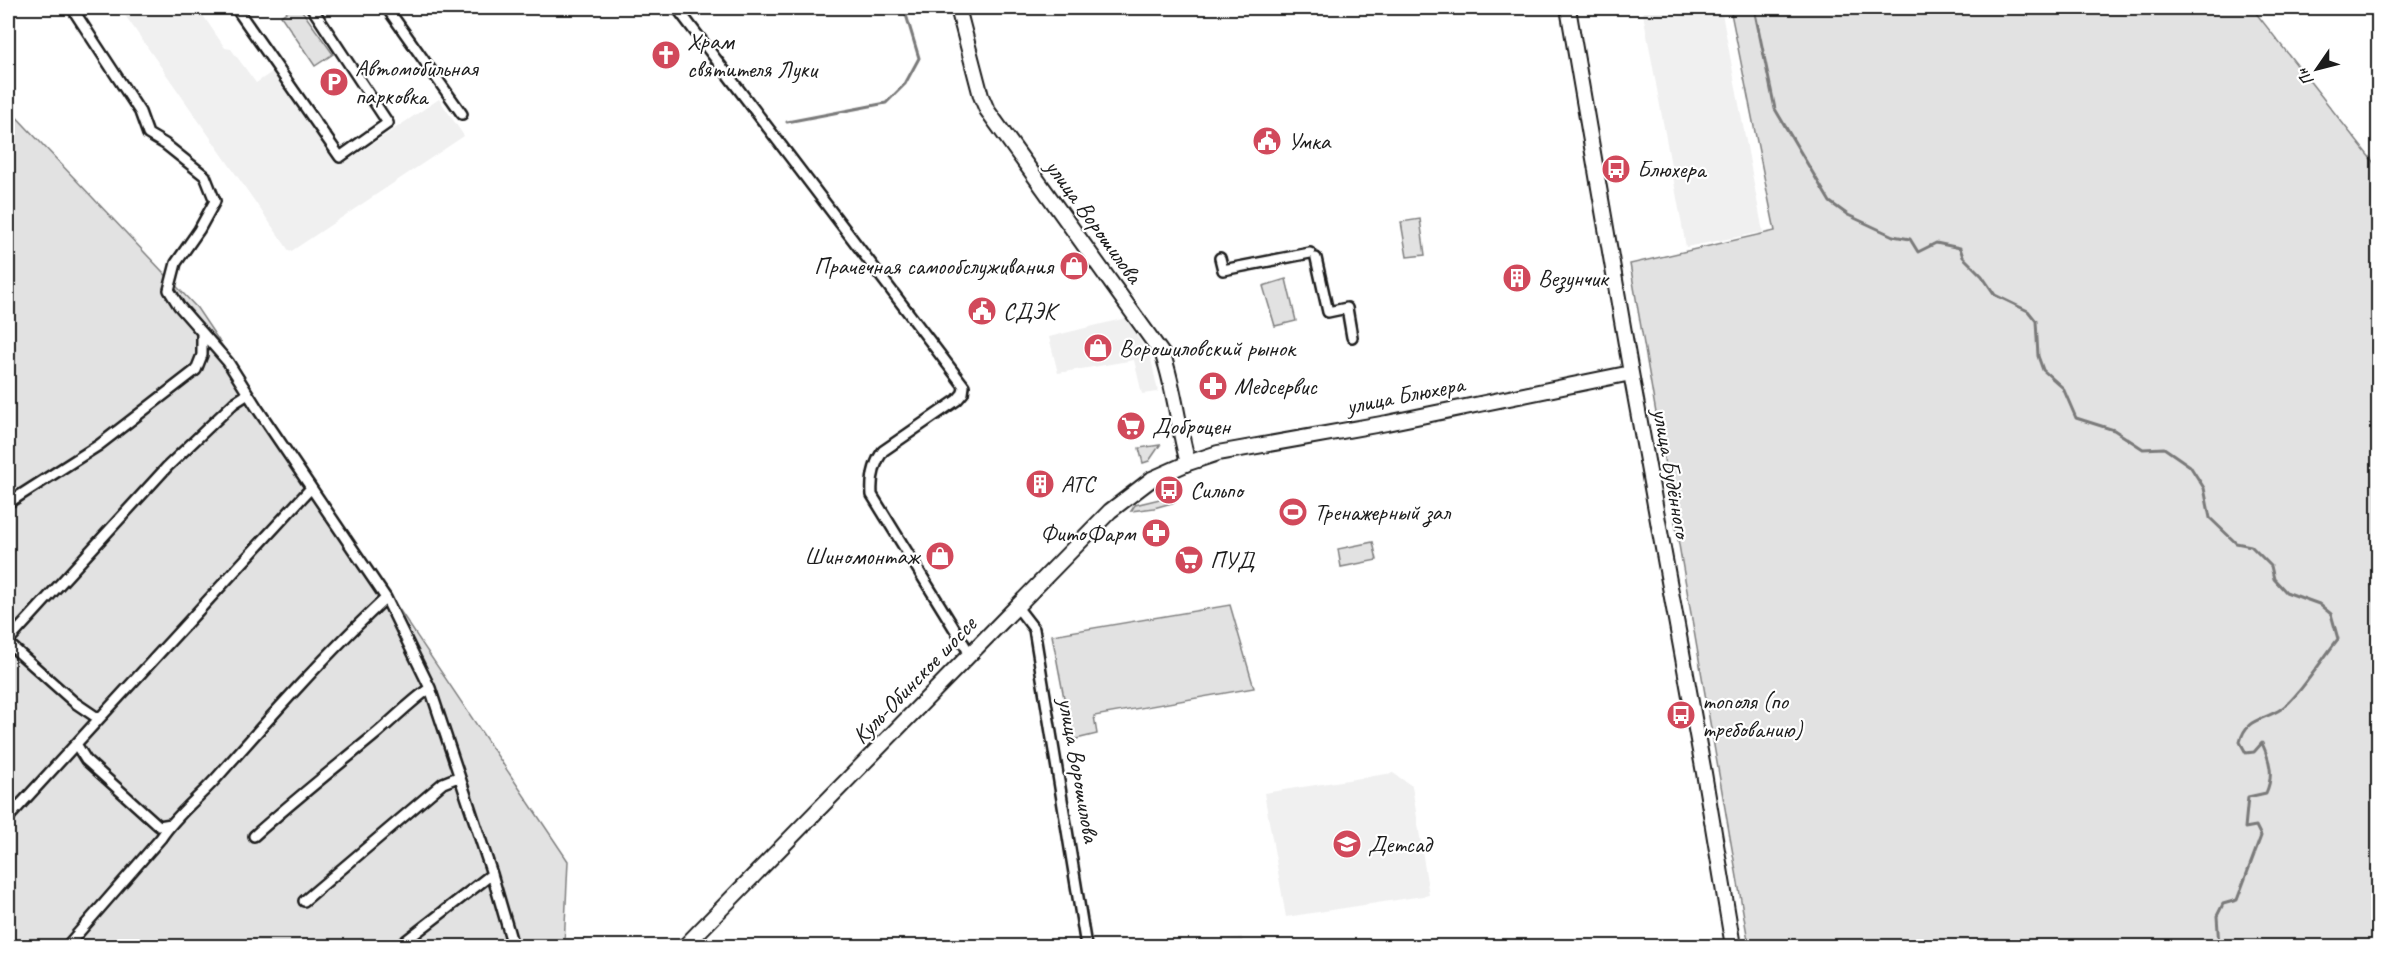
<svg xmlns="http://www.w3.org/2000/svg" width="2386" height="954" font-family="Caveat,sans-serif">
	<rect width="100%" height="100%" fill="#fff"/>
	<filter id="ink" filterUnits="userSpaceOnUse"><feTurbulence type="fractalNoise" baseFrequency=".0167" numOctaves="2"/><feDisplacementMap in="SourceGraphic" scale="12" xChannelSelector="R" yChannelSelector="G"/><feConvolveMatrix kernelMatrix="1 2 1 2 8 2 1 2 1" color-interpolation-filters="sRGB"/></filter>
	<g filter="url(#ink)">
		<path fill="#f0f0f0" d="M120,8H198L225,48L231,49L256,83L275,70L341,165L439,99L464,136L290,252Z
			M1642,8H1721L1763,232L1686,247Z
			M1126,318L1151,359L1158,392L1142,394L1134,360L1058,373L1049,337Z
			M1393,773L1412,786L1429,895L1286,917L1264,793Z
			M1242,937L1243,946H1179Z"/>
		<path fill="#e2e2e2" stroke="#7f7f7f" stroke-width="1.5" d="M292,8H300L333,54L315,66L281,16Z
			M1730,8H2252L2378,168V946H1749L1630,264L1775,231Z
			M8,108L197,308L568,861L564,946H8Z
			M1420,219L1425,255L1407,257L1401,222Z
			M1286,279L1296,321L1275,326L1263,286Z
			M1160,445L1149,461L1143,463L1139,448Z
			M1172,496L1175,502L1154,508L1131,511L1135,505Z
			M1373,542L1377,560L1341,567L1338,549Z
			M1230,605L1254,688L1094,716L1097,734L1072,740L1052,635Z"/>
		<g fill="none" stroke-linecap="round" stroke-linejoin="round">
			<path stroke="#7a7a7a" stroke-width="3" d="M1754,8L1775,109L1830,202L1848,215L1893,236L1910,239L1918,252L1936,243L1960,248L1963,257L1982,276L1995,295L2028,311L2036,321L2038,356L2043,370L2063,388L2076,418L2114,430L2143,449L2164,448L2190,466L2204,488L2210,518L2236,543L2251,546L2271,566L2274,579L2286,592L2319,604L2331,614L2338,639C2325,655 2297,699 2281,709C2263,721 2246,717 2240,742L2246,753L2254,752L2262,743C2270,761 2274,775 2266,793L2248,797L2245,828L2256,826L2261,836L2237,900L2223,904L2217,916L2219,946
				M787,122L886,103L905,84L919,58L904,8"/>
			<g stroke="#1c1c1c" stroke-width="14">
				<path id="minor" d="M72,8L140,112L148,134L165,144L205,176L215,201L199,230L176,263L169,290L179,306L228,362L257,408L386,598L430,688L492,874L513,946
					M236,8L340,157L388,123L312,8
					M387,8L462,114
					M677,8L964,386L963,393L957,400L883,451C874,463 871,480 872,495L970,654
					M1220,258L1223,270L1310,253
					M1316,258L1328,312L1347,308L1352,337
					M8,503L99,445L196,370L202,355V333
					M1017,607L1034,629L1086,946
					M8,641L167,467L234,403L248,394
					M8,643L74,702L99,719
					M76,744L86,760L159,826L171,824
					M8,818L311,488
					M254,836C294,800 336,767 377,733C395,718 410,702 430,688
					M304,901L443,783L458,777
					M67,946L161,838C177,814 201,796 220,774C273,714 327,653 386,598
					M399,946L492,874"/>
			</g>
			<g stroke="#1c1c1c" stroke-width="18">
				<path id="secondary" d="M958,8L981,96L987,110L1163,355C1175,390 1178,427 1188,463
					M1568,8L1631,373L1704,773L1733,946
					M685,946L1110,511L1152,479L1188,463L1218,453L1387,423L1631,373"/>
			</g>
			<use href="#minor" stroke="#fff" stroke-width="9"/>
			<use href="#secondary" stroke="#fff" stroke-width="14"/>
		</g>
	</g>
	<defs>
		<g id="church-disc" transform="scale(1.5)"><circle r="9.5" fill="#d1495b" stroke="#fff"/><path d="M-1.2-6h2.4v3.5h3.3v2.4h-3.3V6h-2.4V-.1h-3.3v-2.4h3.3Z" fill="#fff"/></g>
		<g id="parking-disc" transform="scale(1.5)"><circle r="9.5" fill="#d1495b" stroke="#fff"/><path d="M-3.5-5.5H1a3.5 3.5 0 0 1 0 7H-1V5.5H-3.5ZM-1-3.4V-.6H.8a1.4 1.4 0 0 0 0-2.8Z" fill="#fff"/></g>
		<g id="civic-disc" transform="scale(1.5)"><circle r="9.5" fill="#d1495b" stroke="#fff"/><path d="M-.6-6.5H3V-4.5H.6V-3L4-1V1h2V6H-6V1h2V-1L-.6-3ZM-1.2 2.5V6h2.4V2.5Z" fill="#fff"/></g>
		<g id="bus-disc" transform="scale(1.5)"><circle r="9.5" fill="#d1495b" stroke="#fff"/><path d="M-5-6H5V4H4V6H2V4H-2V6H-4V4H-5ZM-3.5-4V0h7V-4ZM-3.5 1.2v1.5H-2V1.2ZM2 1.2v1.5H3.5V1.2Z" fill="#fff"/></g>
		<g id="shop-disc" transform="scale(1.5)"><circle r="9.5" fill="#d1495b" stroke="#fff"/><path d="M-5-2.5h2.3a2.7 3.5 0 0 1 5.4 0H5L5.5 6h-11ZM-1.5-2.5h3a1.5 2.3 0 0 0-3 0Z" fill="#fff"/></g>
		<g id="building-disc" transform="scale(1.5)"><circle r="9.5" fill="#d1495b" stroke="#fff"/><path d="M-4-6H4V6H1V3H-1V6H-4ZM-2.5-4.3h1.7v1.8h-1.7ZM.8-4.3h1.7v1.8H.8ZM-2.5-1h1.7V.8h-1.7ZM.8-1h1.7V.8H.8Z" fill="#fff"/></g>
		<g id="pharmacy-disc" transform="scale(1.5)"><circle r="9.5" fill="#d1495b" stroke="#fff"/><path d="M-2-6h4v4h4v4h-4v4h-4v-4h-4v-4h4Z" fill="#fff"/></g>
		<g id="supermarket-disc" transform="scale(1.5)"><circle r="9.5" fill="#d1495b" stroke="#fff"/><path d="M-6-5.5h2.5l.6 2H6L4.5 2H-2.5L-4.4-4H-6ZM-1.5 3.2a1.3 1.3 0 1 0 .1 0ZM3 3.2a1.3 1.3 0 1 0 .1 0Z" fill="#fff"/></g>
		<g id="stadium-disc" transform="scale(1.5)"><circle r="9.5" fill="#d1495b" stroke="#fff"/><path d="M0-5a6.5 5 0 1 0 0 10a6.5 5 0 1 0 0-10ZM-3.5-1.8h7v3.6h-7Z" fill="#fff"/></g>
		<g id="school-disc" transform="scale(1.5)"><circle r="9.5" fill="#d1495b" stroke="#fff"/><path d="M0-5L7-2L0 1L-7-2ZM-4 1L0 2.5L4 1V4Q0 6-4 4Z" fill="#fff"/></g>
	</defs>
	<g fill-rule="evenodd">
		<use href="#church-disc" x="666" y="55"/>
		<use href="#parking-disc" x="334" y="82"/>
		<use href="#civic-disc" x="1267" y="141"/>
		<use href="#bus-disc" x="1616" y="169"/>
		<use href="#shop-disc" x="1074" y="266"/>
		<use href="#building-disc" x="1517" y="278"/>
		<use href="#civic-disc" x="982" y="311"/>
		<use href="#shop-disc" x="1098" y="348"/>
		<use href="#pharmacy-disc" x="1213" y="386"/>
		<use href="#supermarket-disc" x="1131" y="426"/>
		<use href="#building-disc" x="1040" y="484"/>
		<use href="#bus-disc" x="1169" y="490"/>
		<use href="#stadium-disc" x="1293" y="512"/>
		<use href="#pharmacy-disc" x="1156" y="533"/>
		<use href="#shop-disc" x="940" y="556"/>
		<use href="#supermarket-disc" x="1189" y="560"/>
		<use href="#bus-disc" x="1681" y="715"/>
		<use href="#school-disc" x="1347" y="844"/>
	</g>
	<g text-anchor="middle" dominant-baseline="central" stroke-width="4.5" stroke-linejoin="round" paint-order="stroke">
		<g font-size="24" fill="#1c1c1c" stroke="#fff" text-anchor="start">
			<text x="687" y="41">Храм<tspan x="687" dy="28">святителя Луки</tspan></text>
			<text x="355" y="68">Автомобильная<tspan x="355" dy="28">парковка</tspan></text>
			<text x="1288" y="141">Умка</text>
			<text x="1637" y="169">Блюхера</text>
			<text x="1053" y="266" text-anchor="end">Прачечная самообслуживания</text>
			<text x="1538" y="278">Везунчик</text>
			<text x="1003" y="311">СДЭК</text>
			<text x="1119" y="348">Ворошиловский рынок</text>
			<text x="1234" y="386">Медсервис</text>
			<text x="1152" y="426">Доброцен</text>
			<text x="1061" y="484">АТС</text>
			<text x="1190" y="490">Сильпо</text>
			<text x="1314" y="512">Тренажерный зал</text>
			<text x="1135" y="533" text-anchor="end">ФитоФарм</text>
			<text x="919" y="556" text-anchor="end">Шиномонтаж</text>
			<text x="1210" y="560">ПУД</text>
			<text x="1702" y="701">тополя (по<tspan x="1702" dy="28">требованию)</tspan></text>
			<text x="1368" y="844">Детсад</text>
		</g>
		<g font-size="24" fill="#1c1c1c" stroke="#fff">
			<text transform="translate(1094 221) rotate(54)">улица Ворошилова</text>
			<text transform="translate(1405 395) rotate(-11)">улица Блюхера</text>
			<text transform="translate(1672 473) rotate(80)">улица Будённого</text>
			<text transform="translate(914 680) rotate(-46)">Куль-Обинское шоссе</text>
			<text transform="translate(1079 770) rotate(80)">улица Ворошилова</text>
		</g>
	</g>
	<rect width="2386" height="954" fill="none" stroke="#fff" stroke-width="30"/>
	<rect x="15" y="15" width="2356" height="924" fill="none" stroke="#1c1c1c" stroke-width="2" filter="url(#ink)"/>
	<g transform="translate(2317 69) rotate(235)" stroke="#ffffff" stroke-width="4.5" paint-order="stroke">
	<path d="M0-4.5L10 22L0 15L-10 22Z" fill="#1c1c1c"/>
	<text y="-9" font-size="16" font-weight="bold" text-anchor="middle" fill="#1c1c1c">Пн</text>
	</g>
</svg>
